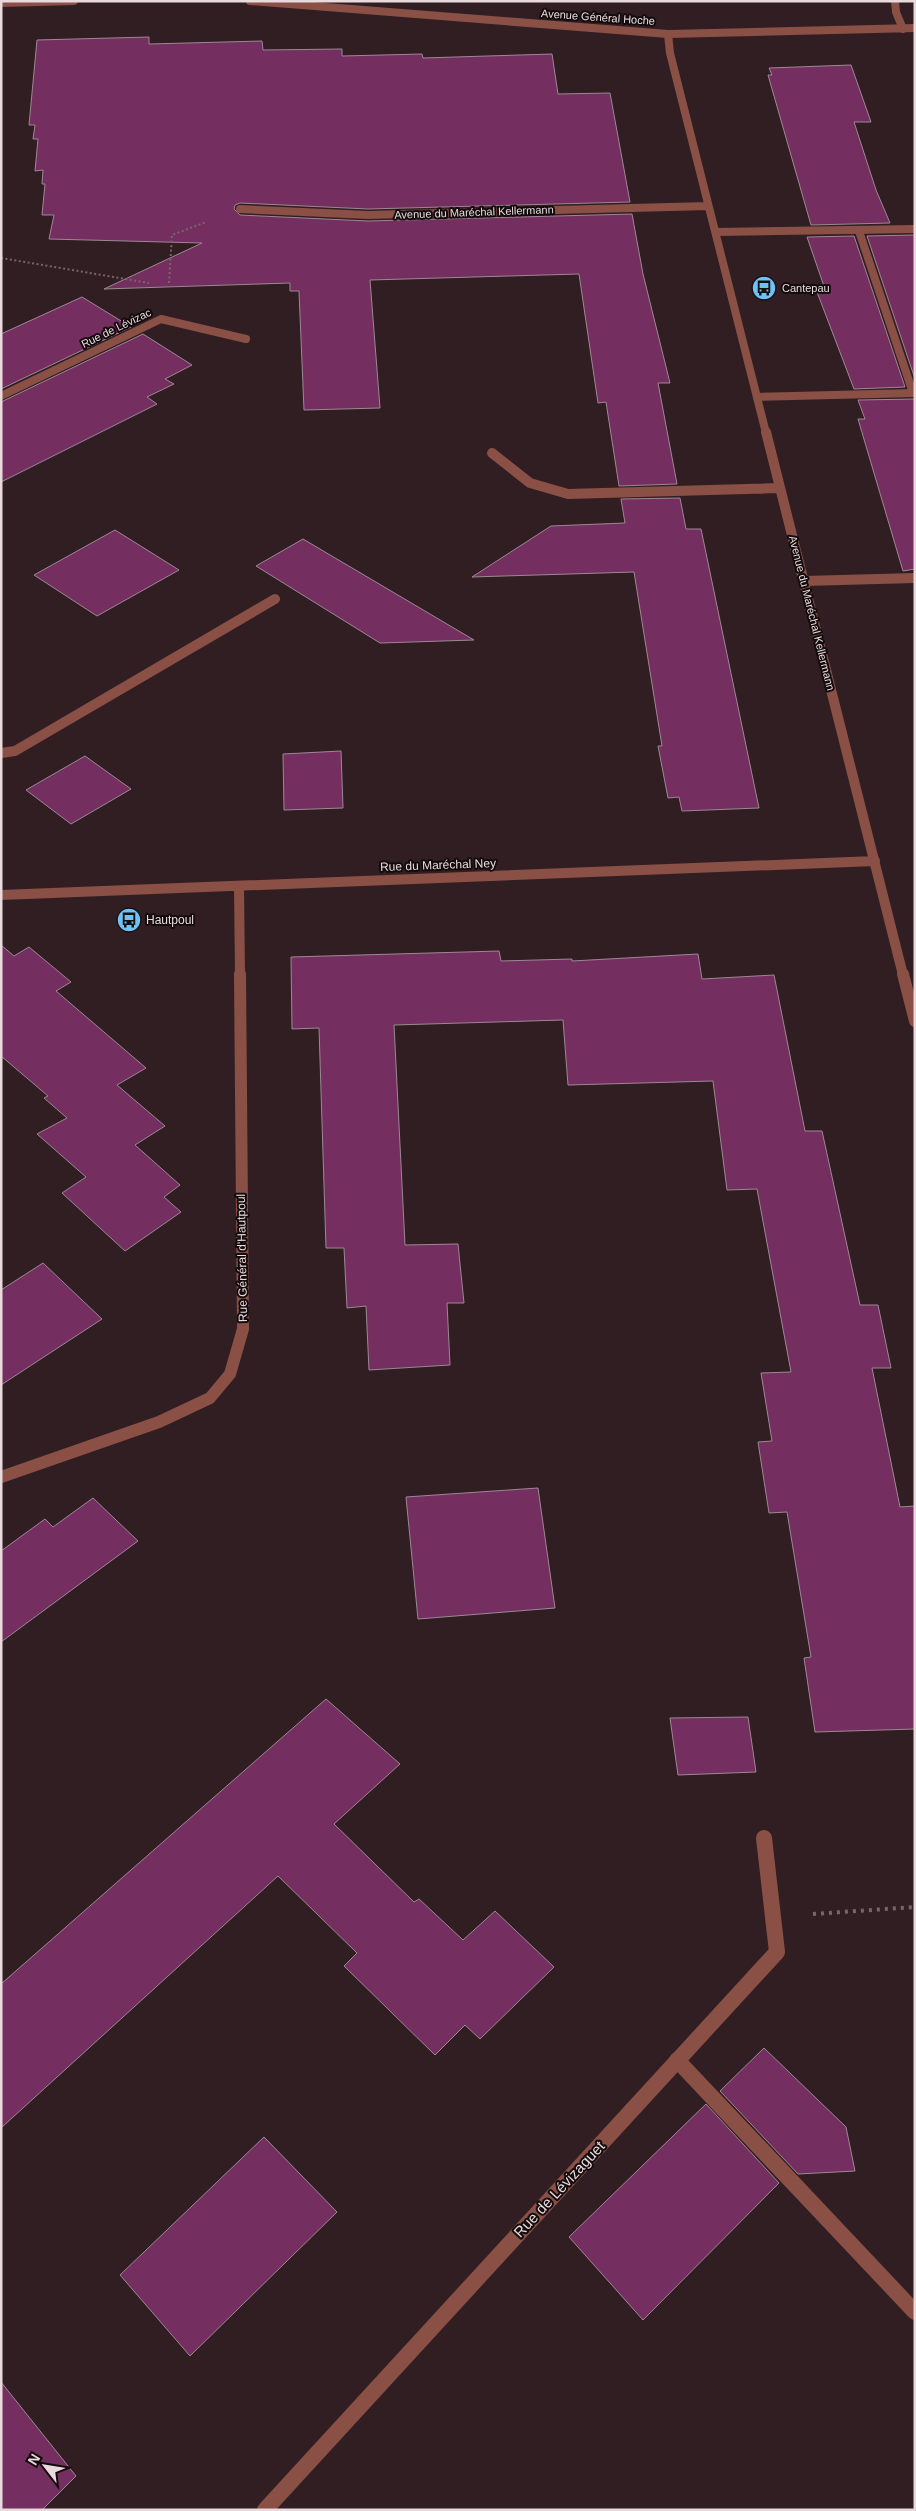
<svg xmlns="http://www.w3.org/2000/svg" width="916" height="2511" font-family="Arial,sans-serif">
	<rect width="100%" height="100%" fill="#311e22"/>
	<path fill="#752e60" stroke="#9d8895" d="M149,37V44L262,41L263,50L342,49V56L422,54L423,58L552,54L558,94L610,93L630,202L368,209L240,203L235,205L234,209L240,215L368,221L632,214L643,274L670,383H658L677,484L619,486L606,402L598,403L579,274L370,280L380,408L304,410L299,291H290V283L104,289L202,243L49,239L54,215H42L45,184H42L43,170L35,171L38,139H33L35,125H29L37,40Z
		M851,65L871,122H854L876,190L890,223L811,225L768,75H772L769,68Z
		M915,235V379L867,236Z
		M854,236L905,387L854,389L817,292H826L807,237Z
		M82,297L131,327L1,389V334Z
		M143,334L192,365L165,379L174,384L147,397L157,404L1,482V402Z
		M915,399V569L903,571L858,419H865L858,400Z
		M680,498L686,529H701L759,808L682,811L679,797L668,798L658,746H662L634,572L472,577L551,526L625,523L621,499Z
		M115,530L179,570L97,616L34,575Z
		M303,539L474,640L380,643L256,566Z
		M341,751L343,808L284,810L283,754Z
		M85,756L131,789L71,824L26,790Z
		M1,945L14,956L29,947L71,982L56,991L146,1068L117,1085L165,1126L135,1145L180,1185L164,1197L181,1212L125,1251L62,1193L86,1177L37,1134L67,1118L44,1098L48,1096L1,1056Z
		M499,951L501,961L572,959V961L698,954L702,979L774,975L805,1131H822L860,1305H878L891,1368H872L900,1507L915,1506V1729L815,1732L804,1658L811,1657L787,1512L769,1513L758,1442L772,1441L761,1373L791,1372L757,1189L727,1190L713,1081L568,1085L563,1020L394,1025L405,1245L458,1244L464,1303H447L450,1365L369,1370L366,1306L347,1308L344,1248H326L319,1028L292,1029L291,957Z
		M43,1263L102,1319L1,1385V1290Z
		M538,1488L555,1608L418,1619L406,1497Z
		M93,1498L138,1541L1,1642V1551L45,1519L53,1527Z
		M326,1699L400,1764L334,1824L414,1902L419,1899L463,1940L495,1911L554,1967L480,2039L465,2025L435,2055L344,1966L357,1953L278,1876L1,2128V1984Z
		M748,1717L756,1772L678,1775L670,1718Z
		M764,2048L846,2127L855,2171L798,2174L720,2091Z
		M706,2104L779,2183L643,2320L569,2237Z
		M264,2137L337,2212L190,2356L120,2275Z
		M1,2382L76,2476L42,2510H1Z"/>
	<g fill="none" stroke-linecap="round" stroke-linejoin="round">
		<path stroke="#77666a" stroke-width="2" stroke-dasharray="2 2.5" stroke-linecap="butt" d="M1,258L149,283
			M169,283L172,235L206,222"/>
		<path stroke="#77666a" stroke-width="4" stroke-dasharray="3 5" stroke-linecap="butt" d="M813,1914L915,1907"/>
		<path stroke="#8a5046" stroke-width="8" d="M859,231L913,393
			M716,232L915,229
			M757,397L915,393"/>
		<path stroke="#8a5046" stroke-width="10" d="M1,753L15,751L275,599"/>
		<path stroke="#8a5046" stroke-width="8" d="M250,1L668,34L915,28
			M895,1L896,12L903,29
			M1,3L74,1
			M668,34L670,53L766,433
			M240,209L368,215L708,206
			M1,396L161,319L246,339"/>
		<path stroke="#8a5046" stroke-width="10" d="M766,432L903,975
			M492,453L530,483L568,494L779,488
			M804,581L915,578
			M239,886L240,975
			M1,895L875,861"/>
		<path stroke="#8a5046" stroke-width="12" d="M903,974L915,1021
			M1,1477L159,1422L210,1398L230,1374L243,1329L240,974"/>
		<path stroke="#8a5046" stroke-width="16" d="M677,2060L915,2312
			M265,2510L777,1952L764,1838"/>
	</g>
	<defs>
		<g id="bus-disc" transform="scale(1.25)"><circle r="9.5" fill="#71c1f5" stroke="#130b0c"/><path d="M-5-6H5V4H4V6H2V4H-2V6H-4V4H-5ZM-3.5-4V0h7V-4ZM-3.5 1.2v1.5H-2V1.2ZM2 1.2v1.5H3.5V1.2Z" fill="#111"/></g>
	</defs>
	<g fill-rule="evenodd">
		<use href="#bus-disc" x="764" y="288"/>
		<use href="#bus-disc" x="129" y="920"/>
	</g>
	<g text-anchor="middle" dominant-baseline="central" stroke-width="4" stroke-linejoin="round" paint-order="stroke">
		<g font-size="11" fill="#e8dadd" stroke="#130b0c">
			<text transform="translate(598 17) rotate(4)">Avenue Général Hoche</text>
			<text transform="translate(474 212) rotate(-2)">Avenue du Maréchal Kellermann</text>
			<text transform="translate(116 328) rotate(-26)">Rue de Lévizac</text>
			<text transform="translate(812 613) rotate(76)">Avenue du Maréchal Kellermann</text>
		</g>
		<g font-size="11" fill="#e8dadd" stroke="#130b0c" text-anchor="start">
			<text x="782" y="288">Cantepau</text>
		</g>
		<g font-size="12" fill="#e8dadd" stroke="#130b0c">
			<text transform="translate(438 865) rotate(-2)">Rue du Maréchal Ney</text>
			<text transform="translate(242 1258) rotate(-91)">Rue Général d'Hautpoul</text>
		</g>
		<g font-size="12" fill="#e8dadd" stroke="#130b0c" text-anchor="start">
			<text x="146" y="920">Hautpoul</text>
		</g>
		<g font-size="15" fill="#e8dadd" stroke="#130b0c">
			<text transform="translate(559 2189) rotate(-47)">Rue de Lévizaguet</text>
		</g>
	</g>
	<rect width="916" height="2511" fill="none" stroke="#e8dadd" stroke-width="5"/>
	<g transform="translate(45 2466) rotate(301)" stroke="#130b0c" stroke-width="4" paint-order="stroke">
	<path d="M0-4L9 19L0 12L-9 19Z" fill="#e8dadd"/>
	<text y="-8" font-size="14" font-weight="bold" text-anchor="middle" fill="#e8dadd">N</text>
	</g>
</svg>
